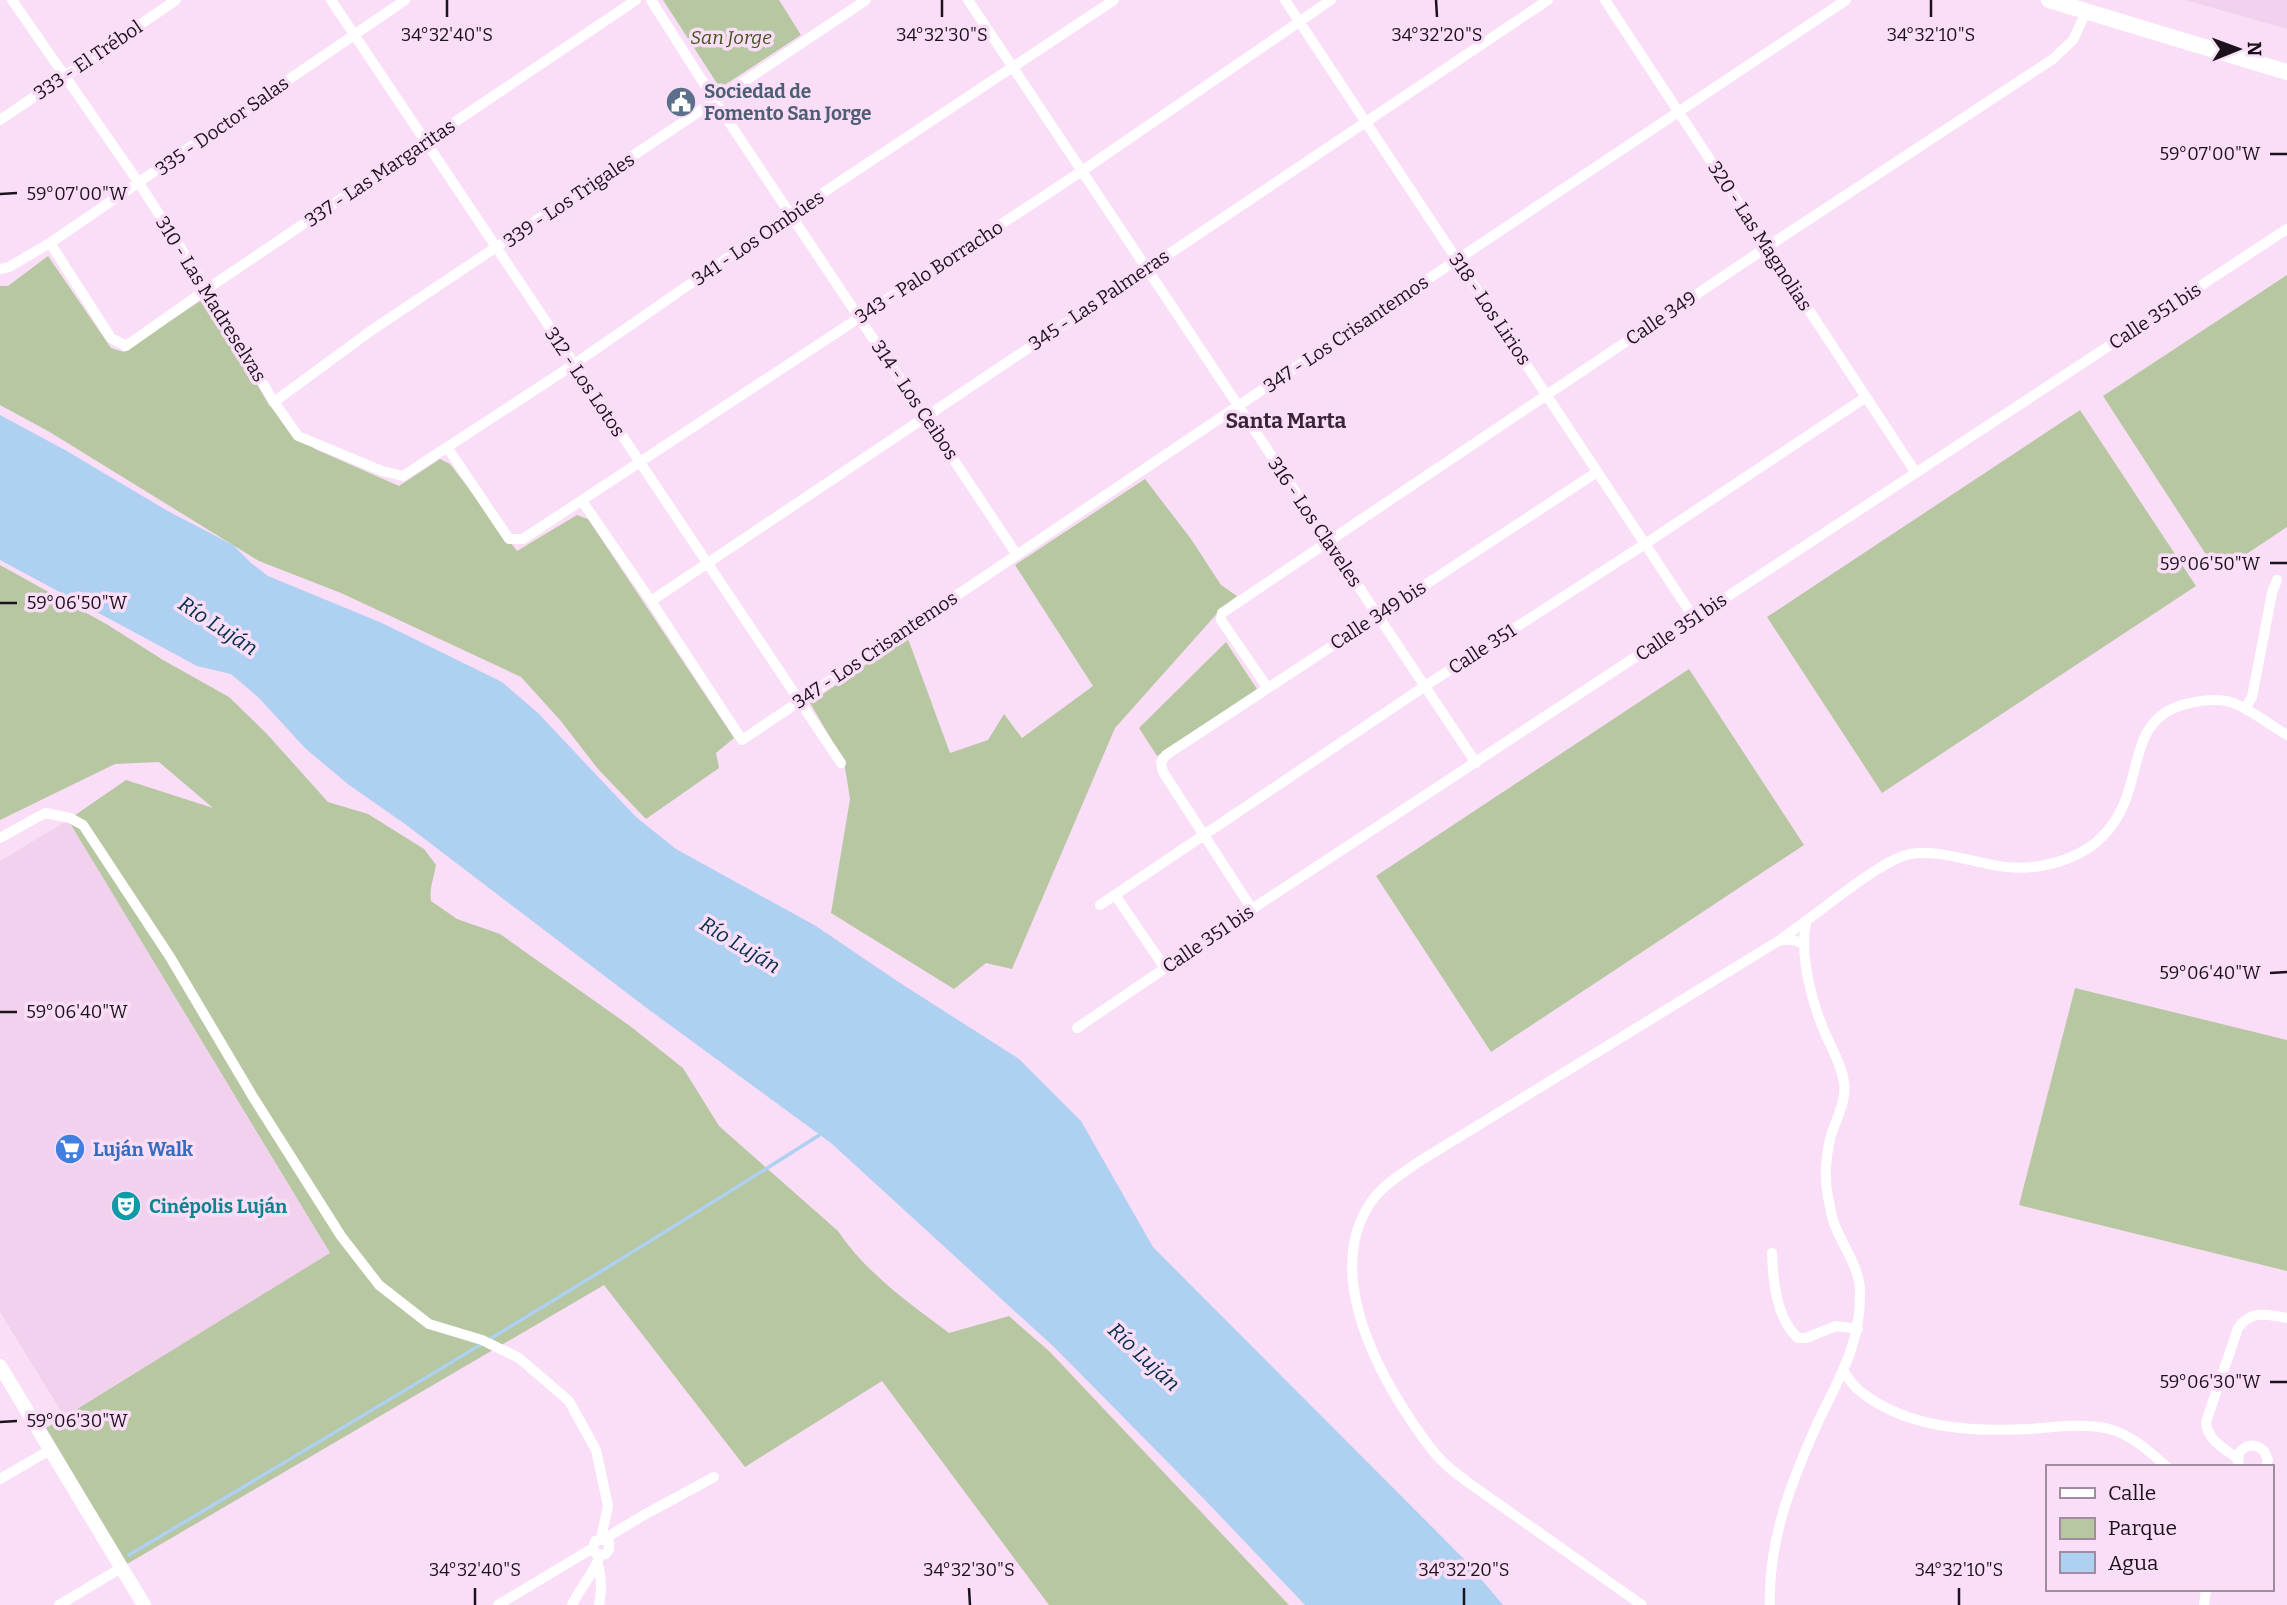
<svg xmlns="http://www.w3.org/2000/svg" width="2287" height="1605" font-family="Bitter,serif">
	<rect width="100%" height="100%" fill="#fadef7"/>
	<path fill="#f2d1ef" d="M2185,0H2287V29Z
		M68,820L330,1254L64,1416L0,1312V861Z"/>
	<path fill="#b7c7a1" d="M663,0H779L801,35L720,88Z
		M48,256L111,348L124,352L206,297L269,405L315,449L399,486L440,459L450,464L517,551L577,515L588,519L734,738L716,753L719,768L646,819L598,769L560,720L521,677L341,593L259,561L48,431L0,405V286H8Z
		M2287,275V527L2218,573L2103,396Z
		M2080,410L2196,586L1882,793L1767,617Z
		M1145,479L1191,539L1221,585L1237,596L1222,608L1115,728L1012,969L986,963L954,989L831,913L850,799L844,761L810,703L907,636L950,753L988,740L1004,714L1022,738L1093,686L1015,565Z
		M0,565L108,625L163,660L229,697L267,734L328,802L368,814L424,849L436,865C434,878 429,888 431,901L457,919L500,934L630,1026L683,1068L719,1126L838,1231C866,1273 909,1303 949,1333L1009,1316L1050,1352L1289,1605H1049L882,1381L745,1467L604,1285L127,1564L46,1428L330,1253L68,820L126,780L213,808L159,762L115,764L0,820Z
		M1226,642L1257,689L1157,756L1139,728Z
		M1689,669L1804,845L1491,1052L1376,876Z
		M2075,988L2287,1040V1271L2019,1205Z"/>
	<path fill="#aed0f1" d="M0,415L65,450L166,510L233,545L251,563L268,576L382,623L502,682L538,713L636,817L676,849L816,926L897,981L1019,1059L1081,1121L1153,1247L1464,1559L1503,1605H1305L1206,1501L1055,1348L831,1143L644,1006L405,824L349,785L306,749L258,697L231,674L197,666L0,560Z"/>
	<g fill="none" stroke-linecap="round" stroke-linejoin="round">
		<path stroke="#aed0f1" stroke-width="3.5" d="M129,1555C361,1417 593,1279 821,1134"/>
		<path stroke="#fff" stroke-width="10" d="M12,0L139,183L207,289L274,402L298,436L382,471L403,476L573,365L791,214L1114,0
			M331,0L841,763
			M651,0L715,101L1017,555
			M968,0L1476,763
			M1285,0L1694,618
			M1605,0L1916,473
			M0,120L176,0
			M50,243L111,338L126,346L207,289L636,0
			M0,269L9,267L50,243L405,0
			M274,402L372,330L866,0
			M447,447L509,539H523L1082,171L1331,0
			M582,501L651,601L742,740L1238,406L1846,0
			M651,601L1548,0
			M1267,687L1221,620L1222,613L1767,247L2053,59L2073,40L2086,12
			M2245,709L2252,697L2272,593L2277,580
			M0,838L45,813L70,818L83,825L170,957L253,1097L341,1236L379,1285L429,1324L482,1340L519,1358L569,1401L596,1450L608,1506L601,1538
			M1115,895L1165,968
			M1100,905L1425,686L1645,544L1866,397
			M1252,909L1163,772L1161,762L1166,755L1597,472
			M1807,920C1831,903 1884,859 1910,854C1937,850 1962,859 1988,864C2022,872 2060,867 2090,847C2107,835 2120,816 2127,796C2141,755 2138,714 2190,703C2202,700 2215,699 2227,701C2248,707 2268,724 2287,735
			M1077,1028L1252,909L2287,229
			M1772,1253C1773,1281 1776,1318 1798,1338H1806L1836,1326L1858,1329
			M1844,1372C1849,1379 1854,1387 1861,1392C1908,1429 1973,1432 2030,1429C2056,1427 2084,1423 2109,1429C2132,1435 2150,1452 2167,1467
			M2237,1458C2224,1448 2207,1440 2206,1422L2238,1328C2250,1310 2268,1314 2287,1318
			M2238,1467L2239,1453C2246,1444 2255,1443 2264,1451L2268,1460L2266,1467
			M0,1479L50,1450
			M600,1555L595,1553L593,1548L595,1541L604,1539L644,1515L714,1477
			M598,1564C602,1578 602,1590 599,1605
			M59,1605L121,1568
			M498,1605L593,1548
			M572,1605C580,1588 595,1572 600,1555L606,1554L609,1549V1543L604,1539
			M1642,1605L1466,1481C1458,1474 1448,1468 1441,1460C1430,1449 1421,1435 1412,1422C1373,1364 1325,1269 1371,1202C1383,1185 1403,1173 1420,1161L1780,940H1793L1804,944
			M1770,1605C1768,1540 1792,1480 1818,1422C1840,1376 1861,1344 1860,1292C1860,1267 1842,1246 1834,1223C1831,1215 1830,1205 1828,1197C1824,1179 1826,1156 1830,1139C1835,1120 1847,1102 1844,1083C1842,1066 1832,1049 1825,1033C1812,1003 1798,952 1807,920L1780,940
			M2204,1605L2206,1589"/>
		<path stroke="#fff" stroke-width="14" d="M0,1366L144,1605"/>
		<path stroke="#fff" stroke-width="16" d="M2049,0L2287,72"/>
	</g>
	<path fill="none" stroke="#1c121b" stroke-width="2.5" d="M447,0V17M942,0V17M1436,0L1437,17M1931,0V17M2270,154H2287M0,194L17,193M2270,563H2287M0,603H17M2270,973L2287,972M0,1012H17M2270,1382H2287M0,1422L17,1421M475,1588V1605M969,1588L970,1605M1464,1588V1605M1959,1588V1605"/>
	<defs>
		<g id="civic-disc" transform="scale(1.575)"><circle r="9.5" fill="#5c6f8a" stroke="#fadef7"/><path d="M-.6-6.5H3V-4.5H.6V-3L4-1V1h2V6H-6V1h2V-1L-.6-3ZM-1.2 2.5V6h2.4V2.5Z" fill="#fff"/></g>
		<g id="supermarket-disc" transform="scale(1.575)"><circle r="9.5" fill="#3f7fe0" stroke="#fadef7"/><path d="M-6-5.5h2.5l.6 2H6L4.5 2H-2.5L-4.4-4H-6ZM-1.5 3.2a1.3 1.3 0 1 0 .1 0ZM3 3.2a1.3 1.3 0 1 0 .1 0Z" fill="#fff"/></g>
		<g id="theatre-disc" transform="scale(1.575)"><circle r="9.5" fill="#0f9aa8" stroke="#fadef7"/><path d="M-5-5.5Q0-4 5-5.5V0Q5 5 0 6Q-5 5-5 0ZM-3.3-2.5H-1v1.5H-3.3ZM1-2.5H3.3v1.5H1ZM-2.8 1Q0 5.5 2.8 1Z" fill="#fff"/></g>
	</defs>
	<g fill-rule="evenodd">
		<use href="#civic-disc" x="681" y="102"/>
		<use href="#supermarket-disc" x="70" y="1149"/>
		<use href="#theatre-disc" x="126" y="1206"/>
	</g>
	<g text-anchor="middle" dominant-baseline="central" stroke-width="7" stroke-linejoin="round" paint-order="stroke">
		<g font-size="19" font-style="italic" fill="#3e5215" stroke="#fadef7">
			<text x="731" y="37">San Jorge</text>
		</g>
		<g font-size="19" fill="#1c121b" stroke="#fadef7">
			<text transform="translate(88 60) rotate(-34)">333 - El Trébol</text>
			<text transform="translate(222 126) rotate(-35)">335 - Doctor Salas</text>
			<text transform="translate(380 173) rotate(-34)">337 - Las Margaritas</text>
			<text transform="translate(569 200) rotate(-34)">339 - Los Trigales</text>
			<text transform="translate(1760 236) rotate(57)">320 - Las Magnolias</text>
			<text transform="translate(758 238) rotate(-34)">341 - Los Ombúes</text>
			<text transform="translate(929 272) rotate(-33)">343 - Palo Borracho</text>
			<text transform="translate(211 299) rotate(58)">310 - Las Madreselvas</text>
			<text transform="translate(1099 300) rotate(-34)">345 - Las Palmeras</text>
			<text transform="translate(1490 309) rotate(56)">318 - Los Lirios</text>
			<text transform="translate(2155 316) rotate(-33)">Calle 351 bis</text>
			<text transform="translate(1661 318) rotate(-34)">Calle 349</text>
			<text transform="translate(1346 334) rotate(-34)">347 - Los Crisantemos</text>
			<text transform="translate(585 382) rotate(56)">312 - Los Lotos</text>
			<text transform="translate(915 400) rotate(56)">314 - Los Ceibos</text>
			<text transform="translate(1315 522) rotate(56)">316 - Los Claveles</text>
			<text transform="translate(1378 615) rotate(-33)">Calle 349 bis</text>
			<text transform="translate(1681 627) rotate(-34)">Calle 351 bis</text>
			<text transform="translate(1482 649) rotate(-33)">Calle 351</text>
			<text transform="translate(875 650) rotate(-34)">347 - Los Crisantemos</text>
			<text transform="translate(1208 939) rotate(-34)">Calle 351 bis</text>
		</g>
		<g font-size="19" font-weight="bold" fill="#4e5e75" stroke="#fadef7" text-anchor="start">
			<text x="704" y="91">Sociedad de<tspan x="704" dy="22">Fomento San Jorge</tspan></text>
		</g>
		<g font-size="19" font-weight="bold" fill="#366cbe" stroke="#fadef7" text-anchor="start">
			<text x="93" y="1149">Luján Walk</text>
		</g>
		<g font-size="19" font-weight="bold" fill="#0d838f" stroke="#fadef7" text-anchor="start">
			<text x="149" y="1206">Cinépolis Luján</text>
		</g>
		<g font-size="21" font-weight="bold" fill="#392538" stroke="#fadef7">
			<text x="1286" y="421">Santa Marta</text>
		</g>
		<g font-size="21" font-style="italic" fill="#042d4b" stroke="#fadef7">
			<text transform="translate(218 626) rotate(33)">Río Luján</text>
			<text transform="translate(740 945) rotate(31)">Río Luján</text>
			<text transform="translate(1144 1357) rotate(43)">Río Luján</text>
		</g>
	</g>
	<g font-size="18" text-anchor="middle" fill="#1c121b" stroke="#fadef7" stroke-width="7" stroke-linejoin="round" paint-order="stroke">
		<text x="447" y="41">34°32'40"S</text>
		<text x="942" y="41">34°32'30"S</text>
		<text x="1437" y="41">34°32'20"S</text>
		<text x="1931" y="41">34°32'10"S</text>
		<text x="2210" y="160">59°07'00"W</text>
		<text x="77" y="200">59°07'00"W</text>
		<text x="2210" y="570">59°06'50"W</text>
		<text x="77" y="609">59°06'50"W</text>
		<text x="2210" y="979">59°06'40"W</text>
		<text x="77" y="1018">59°06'40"W</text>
		<text x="2210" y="1388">59°06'30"W</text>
		<text x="77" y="1427">59°06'30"W</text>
		<text x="475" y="1576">34°32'40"S</text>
		<text x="969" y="1576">34°32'30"S</text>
		<text x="1464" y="1576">34°32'20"S</text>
		<text x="1959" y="1576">34°32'10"S</text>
	</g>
	<rect x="2046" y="1465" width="228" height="126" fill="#fadef7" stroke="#a18c9f" stroke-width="2"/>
	<rect x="2060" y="1488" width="35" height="10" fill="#ffffff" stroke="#a18c9f" stroke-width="2"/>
	<text x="2108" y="1500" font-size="21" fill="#1c121b">Calle</text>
	<rect x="2060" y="1518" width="35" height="21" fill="#b7c7a1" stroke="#a18c9f" stroke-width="2"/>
	<text x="2108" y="1535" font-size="21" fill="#1c121b">Parque</text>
	<rect x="2060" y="1552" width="35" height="21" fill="#aed0f1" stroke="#a18c9f" stroke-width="2"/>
	<text x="2108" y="1570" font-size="21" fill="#1c121b">Agua</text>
	<g transform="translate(2238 49) rotate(89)" stroke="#fadef7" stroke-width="5" paint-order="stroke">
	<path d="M0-5L12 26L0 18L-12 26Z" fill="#1c121b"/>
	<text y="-10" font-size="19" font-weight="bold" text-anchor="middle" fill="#1c121b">N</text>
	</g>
</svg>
